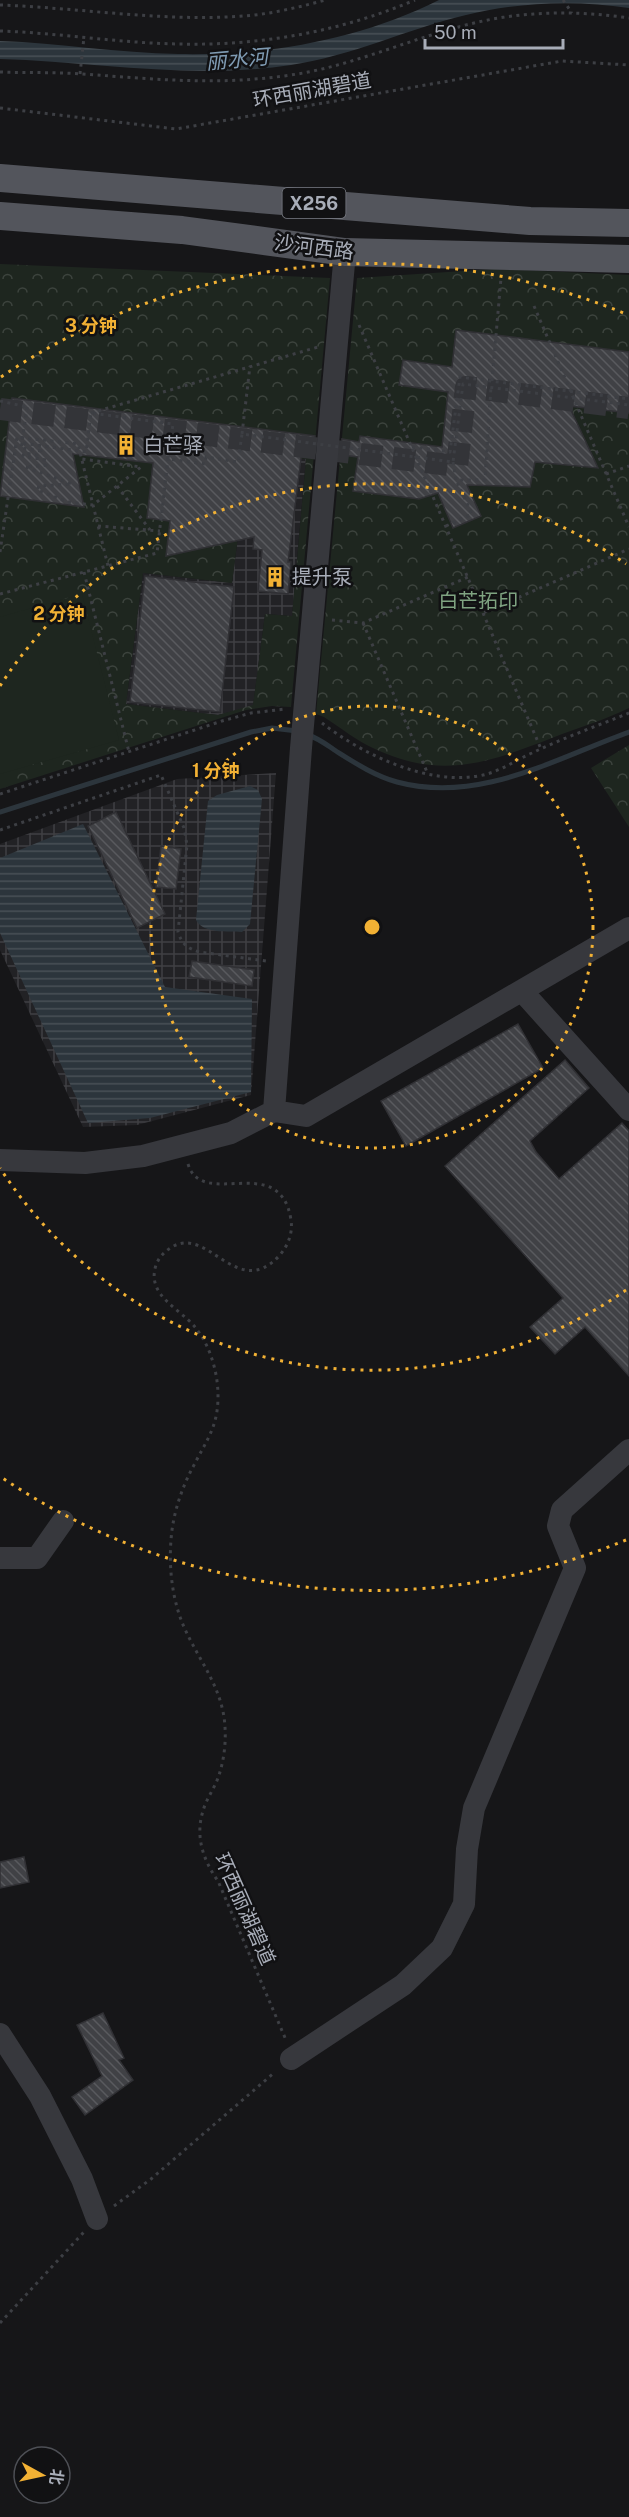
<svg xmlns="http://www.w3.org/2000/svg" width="629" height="2517" font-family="'Public Sans','Noto Sans SC',sans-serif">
	<defs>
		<pattern id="industrial-grid" width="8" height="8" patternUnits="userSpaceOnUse" patternTransform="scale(1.5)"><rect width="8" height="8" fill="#222225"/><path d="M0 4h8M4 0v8" fill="none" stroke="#3f3f43"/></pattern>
		<pattern id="park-crowns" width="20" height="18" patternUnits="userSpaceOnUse" patternTransform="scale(1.5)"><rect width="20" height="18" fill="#1e261f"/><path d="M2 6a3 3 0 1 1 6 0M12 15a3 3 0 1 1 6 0" fill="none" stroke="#3c433d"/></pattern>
		<pattern id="water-rules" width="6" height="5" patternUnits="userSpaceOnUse" patternTransform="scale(1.5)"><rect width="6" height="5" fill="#2c353c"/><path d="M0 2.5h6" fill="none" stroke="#485056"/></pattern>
		<pattern id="building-back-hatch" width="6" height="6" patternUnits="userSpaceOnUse" patternTransform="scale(1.5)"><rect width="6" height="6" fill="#404145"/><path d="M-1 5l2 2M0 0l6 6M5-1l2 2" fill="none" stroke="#595a5e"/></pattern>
	</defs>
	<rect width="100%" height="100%" fill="#161618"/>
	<path fill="url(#industrial-grid)" d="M249,452L306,458L292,616L265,614L253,706L218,715L126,704L143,573L232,583Z
		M276,773L251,1095L137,1125L83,1127L0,950V844L177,779Z"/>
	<path fill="url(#park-crowns)" fill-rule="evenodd" d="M0,264L330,278L291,707L272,706L246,710L0,789ZM249,452L306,459L292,616L265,614L253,705L218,715L126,704L143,573L232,583Z
		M494,269L629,275V708C605,720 577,728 552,738C487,763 442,780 375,749C357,741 341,728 324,717L316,714L357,278Z
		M629,745V827L591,768Z"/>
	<path fill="#1e261f" d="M82,594L119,740L0,774V617Z"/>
	<path fill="url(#water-rules)" d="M439,0H629V8C575,0 520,2 466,15C407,29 352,56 291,65C193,80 98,62 0,59V41C59,43 118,53 178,54C267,56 359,40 439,0Z
		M250,786L258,790L262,799L250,924L242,932C229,931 203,934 196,920L208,801L217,795Z
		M83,824L165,987L252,999L251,1092L150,1118L88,1123L0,933V858Z"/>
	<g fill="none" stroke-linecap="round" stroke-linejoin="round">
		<path stroke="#2c353c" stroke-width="5" d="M308,735C318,738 327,745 336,751C355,763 375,776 397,782C479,804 554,759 629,732
			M0,812L251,732L272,728L297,731"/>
	</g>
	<path fill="url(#building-back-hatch)" stroke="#303034" stroke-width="1.5" d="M456,330L629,352V413L569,406L598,468L535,462L530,487L467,485L481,516L453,528L438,493L419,499L353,491L358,457L341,455L342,439L359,442L360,436L442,447L448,392L399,385L403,360L452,367Z
		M12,398L315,436L314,451L302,450L288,562H291L288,594L258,591L262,550L253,549L254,537L166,556L170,521L147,518L153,463L73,454L84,507L0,496Z
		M145,576L234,587L220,712L130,702Z
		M116,812L165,914L137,928L88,826Z
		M161,846L181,849L176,889L156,887Z
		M192,961L254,970L252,986L189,977Z
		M518,1024L543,1068L406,1146L381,1101Z
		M565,1060L589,1088L530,1141L536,1152L559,1179L622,1123L629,1131V1376L585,1327L555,1354L530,1327L563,1298L445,1166Z
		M24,1857L29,1882L0,1888V1862Z
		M103,2013L124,2058L119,2060L133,2080L85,2115L72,2097L102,2076L77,2025Z"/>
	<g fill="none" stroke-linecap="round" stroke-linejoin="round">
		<path stroke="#333438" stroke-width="22" stroke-dasharray="22 11" stroke-linecap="butt" d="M0,409L457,466L466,387L629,408"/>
		<path stroke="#3d3f44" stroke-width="3" stroke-dasharray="3 4.5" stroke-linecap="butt" d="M563,0L572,13
			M0,5C81,8 163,22 244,16C272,14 299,7 326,0
			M0,31C59,33 119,43 178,44C260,46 339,32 415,0
			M0,72C27,73 55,72 82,74C156,79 216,86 291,75C352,66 407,40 466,25C519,11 575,10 629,18
			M80,74L84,37
			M0,108L176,129L562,61L629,65
			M534,306L629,527
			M359,325L483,613L629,549
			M492,381L501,278
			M0,401L27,407
			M91,413L318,347
			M242,434L250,366
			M22,443L21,448L41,451L37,455L24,453L23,456L46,460V465L25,467L72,484L39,486L37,490L68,502L93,505L141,467L82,459
			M412,447L450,452L460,377L629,399
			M453,462L456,480H485L491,387
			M606,474L629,466
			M117,486L150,530
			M98,526L160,531
			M446,526L472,514L456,480
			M0,552L17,437L78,444L108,566
			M84,572L129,752
			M0,594L157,553L168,459
			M483,613L541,749
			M332,620L363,623L468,577
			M363,623L427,772
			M322,723C362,754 426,785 478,776C498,773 514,761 532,753C563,738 597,726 629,713
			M0,794L222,721L251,713L285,709
			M0,830L161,775L184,828L187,845L178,932C182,944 187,948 199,952L266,961
			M188,1164C202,1211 280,1150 291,1220C293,1233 288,1246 279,1256C237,1301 208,1225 172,1247C165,1251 159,1257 156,1265C146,1295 179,1308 195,1327C213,1349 221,1383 217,1411C214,1432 203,1447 194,1465C183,1485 175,1508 172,1530C168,1562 171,1597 184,1627C199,1661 223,1688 225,1727C226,1743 224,1760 219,1775C215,1788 206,1799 203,1811C195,1836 203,1860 218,1881L286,2040
			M114,2206L151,2179L275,2072
			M0,2323L84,2232"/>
		<path stroke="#37383d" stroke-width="22" d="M522,991L629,1110
			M274,1111L301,748L345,252
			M0,1160L85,1163L143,1156L231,1133L274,1111L306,1116L629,928
			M0,1558H37L63,1521
			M0,2034L40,2096L82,2179L97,2219
			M291,2059L403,1985L442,1948L464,1904L467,1849L474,1808L575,1568L558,1526L562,1510L629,1450"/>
		<path stroke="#53555c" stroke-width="28" d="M0,178L530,221L629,223
			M0,216L182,230L345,252L629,259"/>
		<path stroke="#3d3f44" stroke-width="3" stroke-dasharray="3 4.5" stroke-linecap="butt" d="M27,407L22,443L86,452L91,413L173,424L168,459L205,464L206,457L238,462L242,434L453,462L463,384L629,405"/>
	</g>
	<g fill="none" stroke="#f2b134" stroke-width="3" stroke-dasharray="3 6">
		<circle cx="372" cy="927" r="221"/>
		<path d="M626 1290A443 443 0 0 1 0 1168M0 686A443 443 0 0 1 626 564"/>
		<path d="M626 1540A664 664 0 0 1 1 1477M1 377A664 664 0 0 1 626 314"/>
	</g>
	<defs>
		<g id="building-bare" transform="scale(1.62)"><path d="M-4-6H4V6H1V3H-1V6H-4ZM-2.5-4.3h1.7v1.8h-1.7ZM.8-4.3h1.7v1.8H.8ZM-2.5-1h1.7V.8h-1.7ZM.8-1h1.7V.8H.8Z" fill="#f2b134" stroke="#111113" stroke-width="2.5" paint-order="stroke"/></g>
	</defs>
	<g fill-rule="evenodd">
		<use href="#building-bare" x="126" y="445"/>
		<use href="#building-bare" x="275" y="577"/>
	</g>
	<g text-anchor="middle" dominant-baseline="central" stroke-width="5" stroke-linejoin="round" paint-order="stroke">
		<rect fill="#111113" stroke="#7b7e86" stroke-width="1.5" x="282.5" y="188" width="63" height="30" rx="4.5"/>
		<g font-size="18" font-weight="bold" fill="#a8adb8">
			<text x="314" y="203">X256</text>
		</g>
		<g font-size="20" fill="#a8adb8" stroke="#111113">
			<text transform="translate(312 90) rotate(-10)">环西丽湖碧道</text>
			<text transform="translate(314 247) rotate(7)">沙河西路</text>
			<text transform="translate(245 1909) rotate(66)">环西丽湖碧道</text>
		</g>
		<g font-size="20" fill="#a8adb8" stroke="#111113" text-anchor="start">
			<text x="143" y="445">白芒驿</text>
			<text x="292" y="577">提升泵</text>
		</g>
		<g font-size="20" fill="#7fa381" stroke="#111113">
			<text x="478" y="601">白芒拓印</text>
		</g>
		<g font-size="21" font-style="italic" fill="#7f9bb3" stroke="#111113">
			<text transform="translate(237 59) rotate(-5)">丽水河</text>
		</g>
	</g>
	<circle cx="372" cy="927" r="9" fill="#f2b134" stroke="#111113" stroke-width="3"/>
	<g font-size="18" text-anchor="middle" font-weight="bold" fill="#f2b134" stroke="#111113" stroke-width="5" stroke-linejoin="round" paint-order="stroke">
		<text x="91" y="332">3 分钟</text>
		<text x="59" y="620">2 分钟</text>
		<text x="216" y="777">1 分钟</text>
	</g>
	<g transform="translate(42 2475) rotate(98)"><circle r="28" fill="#111113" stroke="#4d4f55" stroke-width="1.5"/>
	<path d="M0-4.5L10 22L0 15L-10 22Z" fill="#f2b134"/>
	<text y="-9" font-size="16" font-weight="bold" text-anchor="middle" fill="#a8adb8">北</text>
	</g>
	<path d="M425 39v9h138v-9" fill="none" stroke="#a8adb8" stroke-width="3"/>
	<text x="434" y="39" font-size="18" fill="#a8adb8" stroke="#111113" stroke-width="4.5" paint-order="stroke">50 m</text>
</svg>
